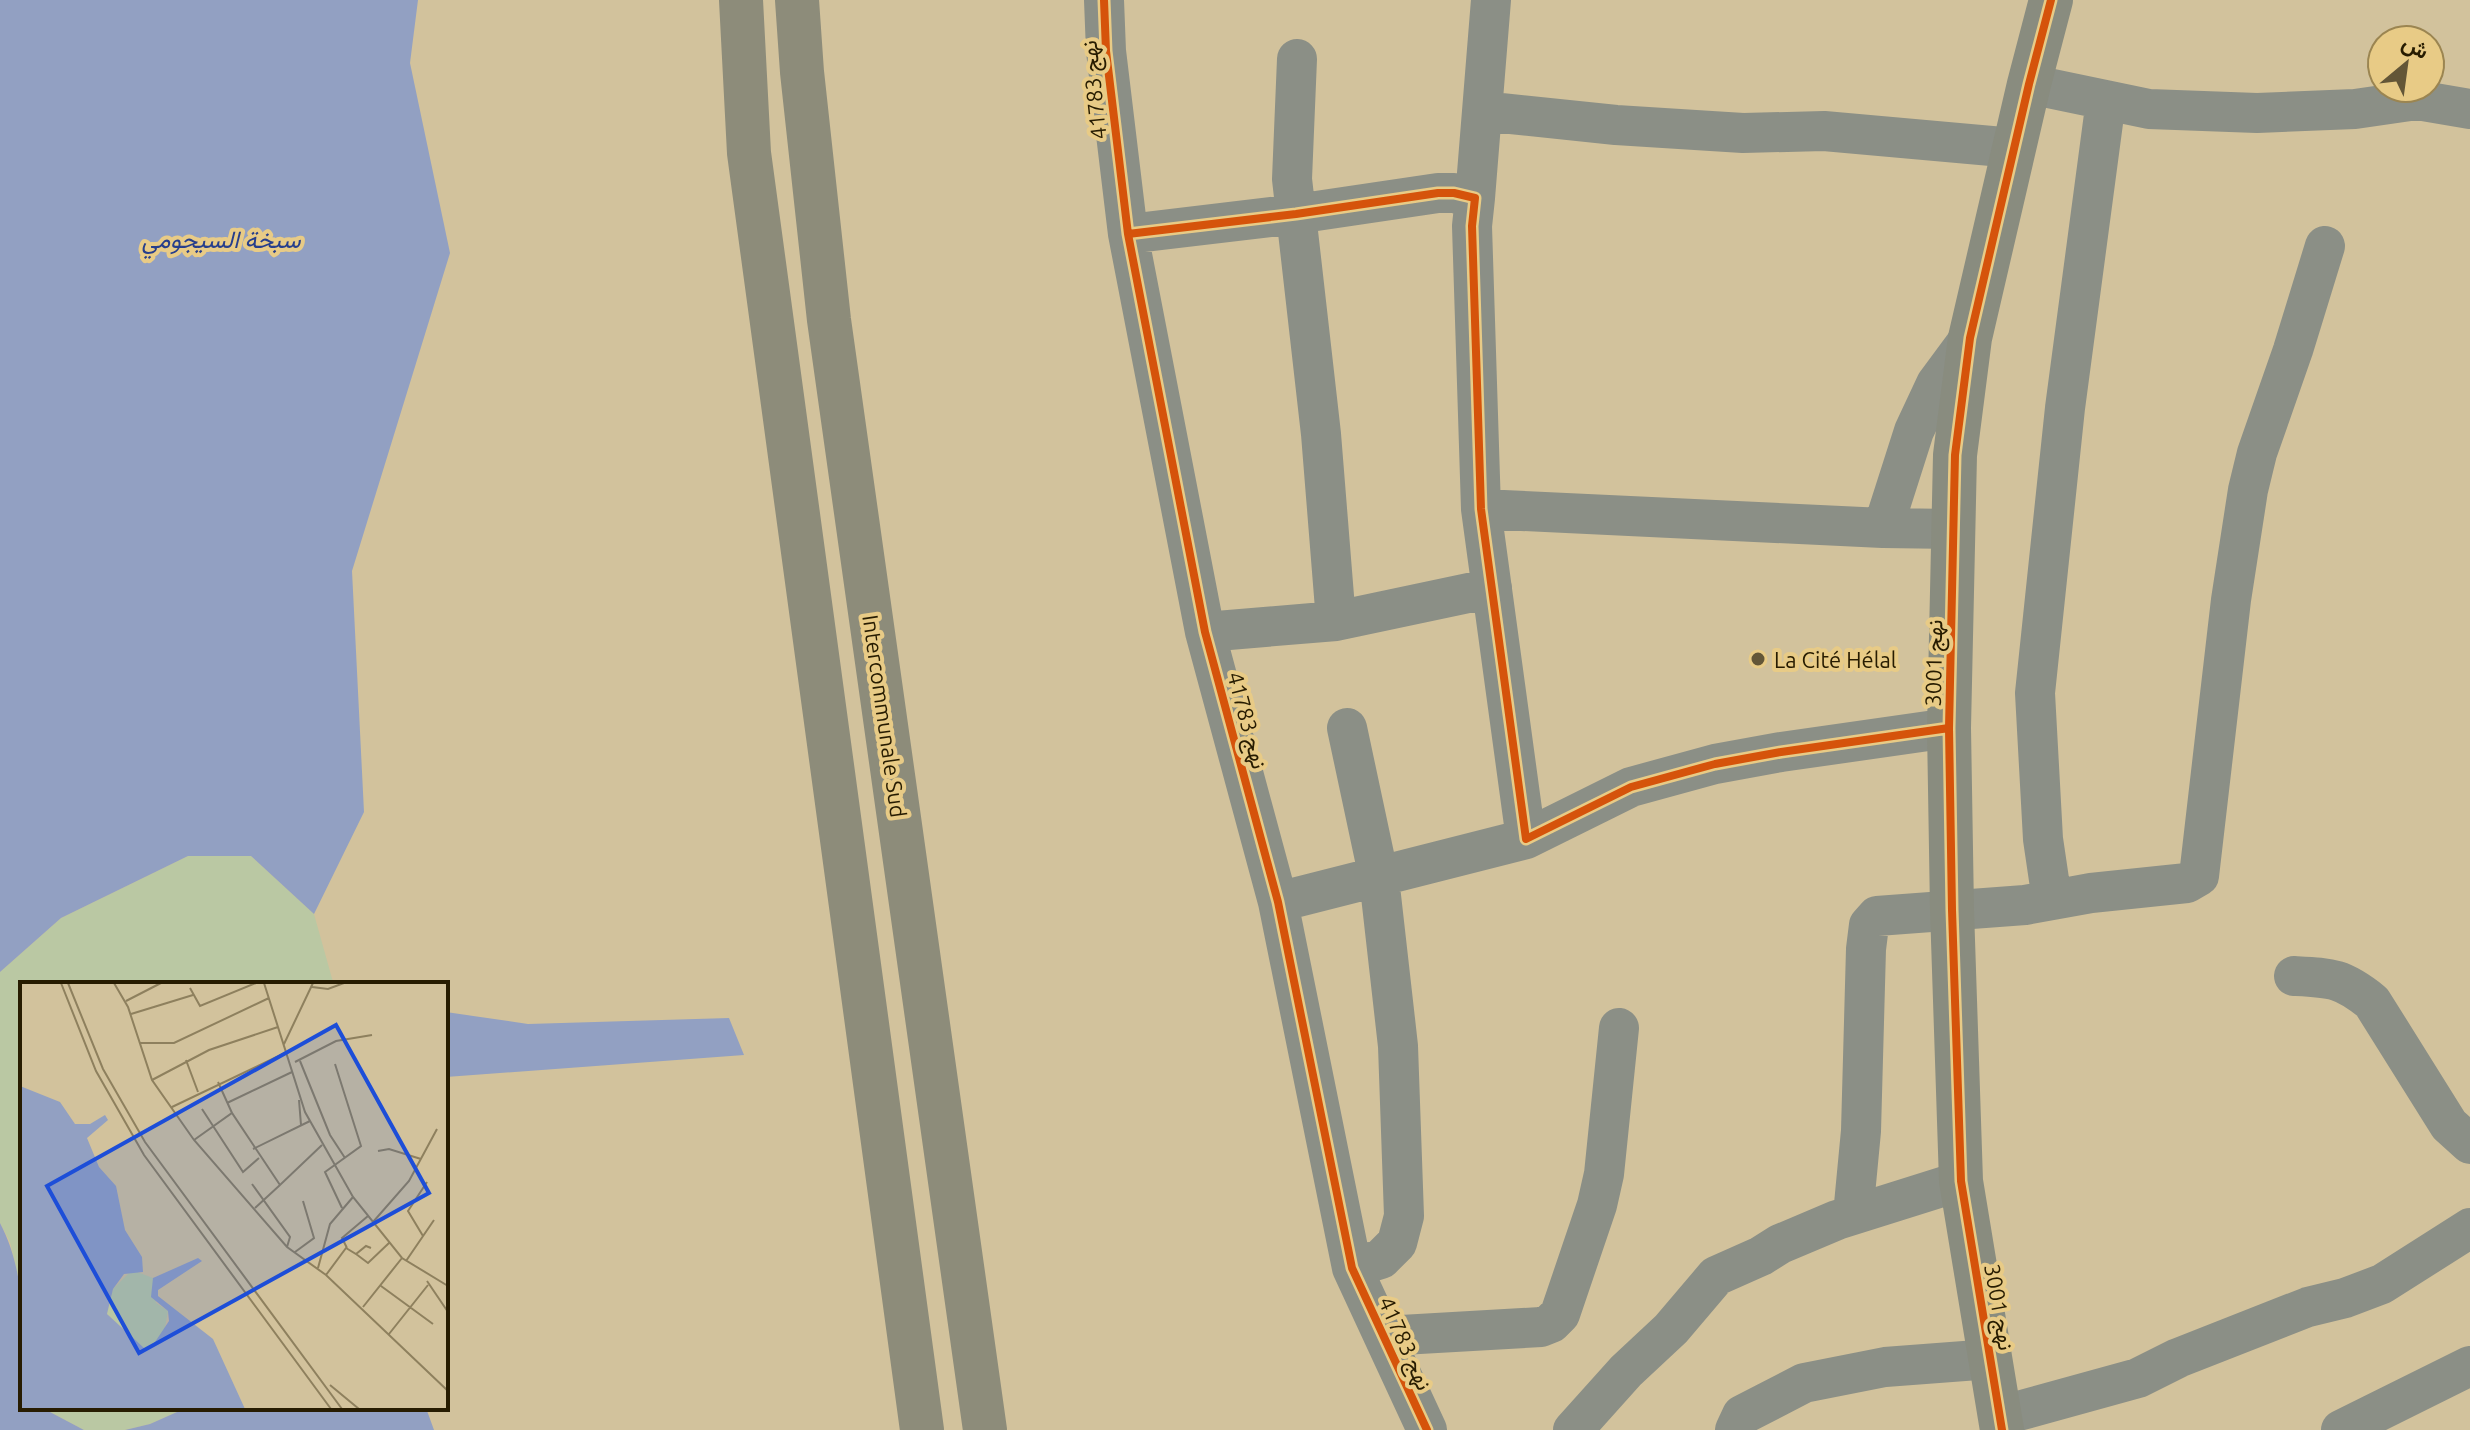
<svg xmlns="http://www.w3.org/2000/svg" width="2470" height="1430" font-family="Ubuntu,Vazirmatn,sans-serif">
	<rect width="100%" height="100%" fill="#d2c29c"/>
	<path fill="#bac8a3" d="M188,856H251L314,914L333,982L339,984H22V1293L10,1242L0,1223V972L61,918Z
		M49,1408H186L150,1424L125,1430H84L50,1412Z"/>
	<path fill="#92a0c2" d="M0,0H418L410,63L450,253L352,571L364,812L314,914L251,856H188L61,918L0,972Z
		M446,1012L528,1024L729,1018L744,1055L446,1077Z
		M0,1223C30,1280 22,1346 22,1408H49L50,1412L84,1430H0Z
		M186,1408H426L434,1430H125L150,1424Z"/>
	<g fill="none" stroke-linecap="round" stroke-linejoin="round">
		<path stroke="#8b8f86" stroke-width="40" d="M1104,0L1106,51L1128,234L1205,632L1278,902L1352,1268L1427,1430
			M1297,59L1292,179L1321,434L1336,621L1492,588
			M2029,84L2149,109L2257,113L2355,109L2417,100L2470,109
			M1482,111L1616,125L1743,133L1824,131L2014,148
			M1475,198L1491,0
			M1128,234L1296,214L1438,193H1454L1475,198L1472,226L1481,509L1526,839L1631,787L1715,764L1781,752L1949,728
			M1481,509L1883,528L1954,529
			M1883,528L1914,431L1936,384L1970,338
			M1205,632L1336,621
			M1347,728L1379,878L1398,1046L1404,1216L1397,1243L1381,1259L1352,1268
			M2052,900L2043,839L2035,693L2065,408L2106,100
			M1278,902L1526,839
			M2294,976C2332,978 2342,978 2372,1002L2449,1125L2470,1144
			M1853,1215L1861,1131L1866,949L1869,925L1877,916L2025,905L2091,893L2187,883L2199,876L2231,600L2248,490L2257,453L2293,350L2325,246
			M1384,1336L1541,1327L1551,1323L1560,1314L1597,1205L1604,1174L1619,1028
			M2000,1416L2138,1378L2178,1358L2308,1307L2345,1298L2382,1284L2470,1228
			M1573,1430L1626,1371L1671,1329L1716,1276L1761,1256L1780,1244L1837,1220L1961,1181
			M1735,1430L1742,1415L1804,1383L1885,1367L1991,1359
			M2341,1430L2470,1366"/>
		<path stroke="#898c7f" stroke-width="44" d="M2002,1430L1961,1181L1952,910L1949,728L1955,455L1970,338L2029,84L2051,0"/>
		<path stroke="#8d8c7a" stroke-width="44" d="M741,0L749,153L922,1430
			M797,0L802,72L829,320L985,1430"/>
		<g stroke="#e8cb86" stroke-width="13">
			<path id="cycleway" d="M1104,0L1106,51L1128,234L1205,632L1278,902L1352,1268L1427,1430
				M1128,234L1296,214L1438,193H1454L1475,198L1472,226L1481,509L1526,839L1631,787L1715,764L1781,752L1949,728
				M2002,1430L1961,1181L1952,910L1949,728L1955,455L1970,338L2029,84L2051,0"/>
		</g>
		<use href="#cycleway" stroke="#d5530b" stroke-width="8"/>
	</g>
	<circle fill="#635637" stroke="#e8cb86" stroke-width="3" cx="1758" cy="659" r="8"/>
	<g text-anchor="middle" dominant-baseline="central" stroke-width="8" stroke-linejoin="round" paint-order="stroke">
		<g font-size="22" fill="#271c01" stroke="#e8cb86">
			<text transform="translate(1093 90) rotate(-96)">نهج 41783</text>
			<text transform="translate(1933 663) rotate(-89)">نهج 3001</text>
			<text transform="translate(885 716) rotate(82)">Intercommunale Sud</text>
			<text transform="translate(1248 720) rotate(75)">نهج 41783</text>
			<text transform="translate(2000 1307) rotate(80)">نهج 3001</text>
			<text transform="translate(1406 1343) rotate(66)">نهج 41783</text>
		</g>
		<g font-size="22" fill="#271c01" stroke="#e8cb86" text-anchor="start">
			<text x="1774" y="659">La Cité Hélal</text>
		</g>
		<g font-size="24" font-style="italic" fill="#263e8c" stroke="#e8cb86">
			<text x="221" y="239">سبخة السيجومي</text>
		</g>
	</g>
	<g transform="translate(20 982)">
		<rect width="428" height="428" fill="#d2c29c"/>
		<path d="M112,288L133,296L136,321L148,329L144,351L131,366H124L87,332L93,307Z" fill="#bac8a3"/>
		<path d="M0,104L40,120L55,142H70L85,133L88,138L67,156L79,185L96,204L105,248L122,275L123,290L104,292L93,307L87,332L124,366H131L149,339L148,329L131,315L133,296L178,276L182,279L138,308V314L193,357L225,427H0Z" fill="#92a0c2"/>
		<path fill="none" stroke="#8e805e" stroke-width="2" d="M41,1L76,89L124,173L311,427M48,1L83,87L125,160L322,427M94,1L108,25L132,98L174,158L267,265L306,293L428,409M244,1L285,130L333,215L382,276L428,304M292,5L308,7L324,1M170,6L180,24L236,1M106,19L141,1M111,32L173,13M119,61H154L249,16M264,62L293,1M166,78L178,110M280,79L310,153L325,176M275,80L316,59L352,53M315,82L341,164L305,190L322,226M132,98L189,68L258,45M198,100L212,131M279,118L281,143M207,121L272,90M152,125L267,70M182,127L223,190L239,176M174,158L212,131L260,203L302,163M233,167L290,139M358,169L369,167L401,177M232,202L270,255L267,265M235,226L260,203M353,240L389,199L417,147M403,254L388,229L407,200M327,266L322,256L348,234M275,270L294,256L283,219M336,272L348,281L369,261M386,279L414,238M298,286L310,242L333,215M306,293L326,266L336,272L346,264L351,266M407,299L428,330M361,304L413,342M343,325L382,276M369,352L408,303M310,403L339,427"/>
		<path fill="#1d4ed8" fill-opacity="0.15" stroke="#1d4ed8" stroke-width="4" d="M316,43L409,211L119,371L27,204Z"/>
		<rect width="428" height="428" fill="none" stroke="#271c01" stroke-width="4"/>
	</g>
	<g transform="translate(2406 64) rotate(29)"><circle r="38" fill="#e8cb86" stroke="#9b8551" stroke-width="2"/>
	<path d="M0-6L14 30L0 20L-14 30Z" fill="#635637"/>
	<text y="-12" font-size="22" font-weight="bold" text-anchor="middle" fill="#271c01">ش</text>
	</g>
</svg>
